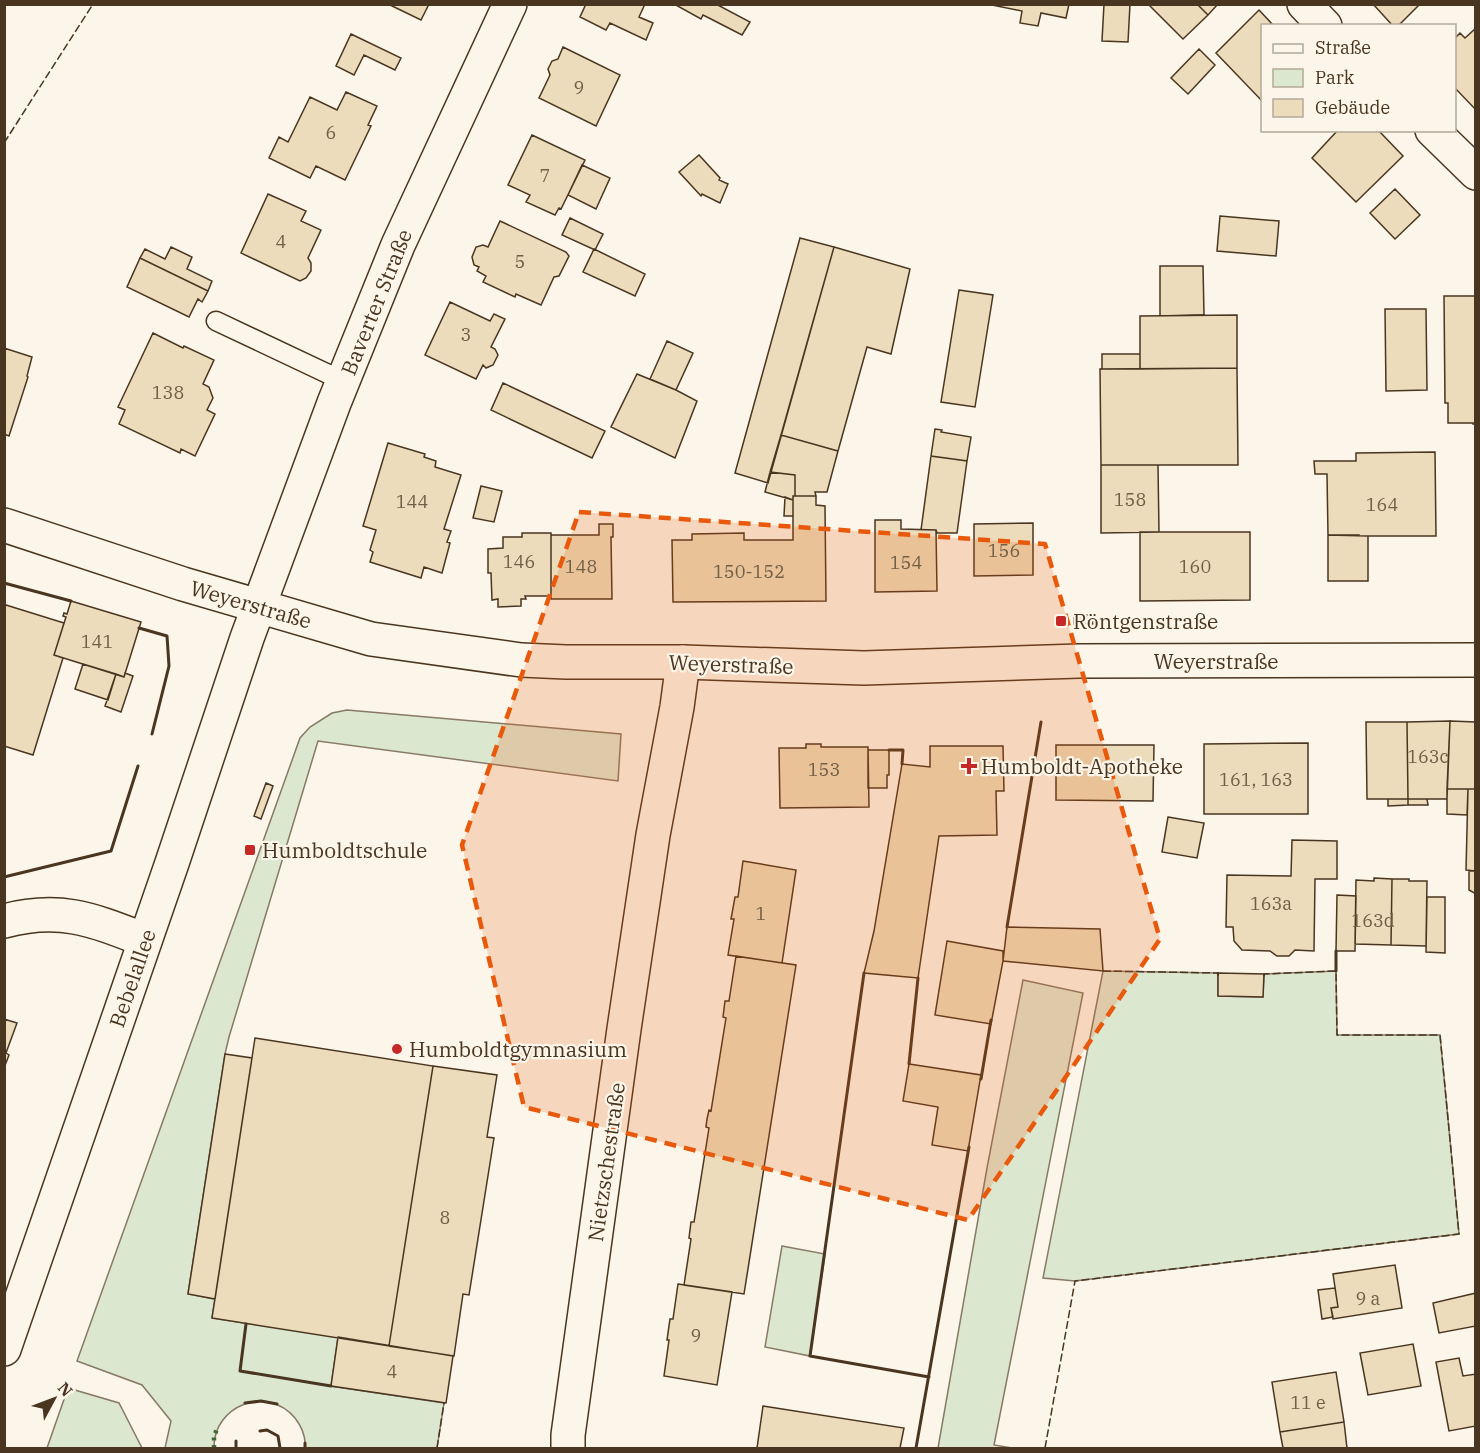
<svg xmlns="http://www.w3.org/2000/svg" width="1480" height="1453" font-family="'IBM Plex Serif',serif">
	<rect width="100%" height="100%" fill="#fbf6e9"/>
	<path fill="#dce7d0" stroke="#887966" stroke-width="1.5" d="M347,710L621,734L618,781L318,741L229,1037L225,1054L188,1294L215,1299L212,1318L338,1337L331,1386L444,1403L437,1448H305C306,1437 302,1427 295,1418C267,1384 213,1406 214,1448H165L171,1421L142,1385L77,1361L300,738L310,727L332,713Z
		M1103,971L1218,973V996L1263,997L1264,974L1336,971L1337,1035H1440L1459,1234L1075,1281L1043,1278Z
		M1023,980L1083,993L994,1445L1012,1448H938L987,1168Z
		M782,1246L825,1254L810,1356L765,1347Z
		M68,1388L119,1403L142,1448H47Z"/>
	<path fill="#ecdcbc" stroke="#4a3520" stroke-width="1.5" d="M388,4H429L421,20Z
		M586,4H645L639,17L653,23L646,40L610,23L606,30L580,17Z
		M674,4H716L750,22L742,35L709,18L703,15L701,19Z
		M1069,4L1066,18L1041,13L1038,26L1020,23L1022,11L992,5Z
		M1104,4H1130L1128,42L1102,41Z
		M1148,4H1197L1208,15L1183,39Z
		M1197,4H1218L1208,15Z
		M1373,4H1420L1398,26H1393Z
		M1259,10L1274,26H1262V101L1216,53Z
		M1476,28V110L1454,87V39L1460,33L1465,38Z
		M351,34L401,58L395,70L364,55L354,75L336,66Z
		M563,47L620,75L596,126L539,98L550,75L548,69L552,61L558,59Z
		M1199,49L1215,65L1188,94L1171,78Z
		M346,92L377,106L368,125L371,126L345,180L316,166L310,178L269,158L279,137L288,142L310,97L337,110Z
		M1338,130H1378L1403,156L1356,202L1312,158Z
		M532,135L585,160L561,209L559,208L555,215L526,202L530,195L508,185Z
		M699,155L720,178L719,180L728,184L720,203L702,194L701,196L679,172Z
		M582,165L610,178L596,209L568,195Z
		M1395,189L1420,215L1395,239L1370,213Z
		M268,194L306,211L301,221L321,230L308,258L311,263V271L306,278L300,281L241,253Z
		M1220,216L1279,221L1276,256L1217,251Z
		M570,218L603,234L595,250L562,235Z
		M500,221L566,252L569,256L559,276L554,277L541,305L516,294L515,297L483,282L486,276L477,271L479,267L474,265L472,257L476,247L483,245L488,247Z
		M800,238L834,247L768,483L735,473Z
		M171,247L192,257L187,269L212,281L208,291L140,258L145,249L165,259Z
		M834,247L910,269L891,354L867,347L838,451L781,435Z
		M594,249L645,274L635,296L583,272Z
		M140,258L208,291L202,302L198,299L189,317L127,287Z
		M1160,266H1203L1204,315L1160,316Z
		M959,290L993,295L975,407L941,402Z
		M1444,296H1476V424H1473V423H1448V403H1445Z
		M450,302L490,321L494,314L505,319L491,347L495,349L498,355L493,365L486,368L483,365L476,379L425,355Z
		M1385,309H1426L1427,390L1386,391Z
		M1237,315V368L1140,369V316Z
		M153,333L183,348L184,346L214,360L203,384L209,387L213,398L207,410L215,414L195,456L181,449L180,453L119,424L125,410L118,407Z
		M667,341L693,353L676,390L650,379Z
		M4,348L32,357L27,376L28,377L9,436L4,434Z
		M1102,354H1140V369H1102Z
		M1237,368L1238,465H1101L1100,369Z
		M637,374L676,390L697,401L675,458L611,427Z
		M503,383L605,431L592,458L491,410Z
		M935,429L942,430L941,432L971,437L967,461L931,456Z
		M781,435L838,451L827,492H815L816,496H795V475L770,472Z
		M388,443L425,454L424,457L436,461L435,467L461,475L444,529L451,531L447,542L450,543L442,573L424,567L421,578L370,562L373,552L370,550L376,530L363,526Z
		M1435,452L1436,536H1359V535H1328L1327,474H1315L1314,461H1356V453Z
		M931,456L967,461L957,533H937L936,530H921Z
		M1101,465H1158L1159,532L1101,533Z
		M770,472L795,475V496H793V500L765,492Z
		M481,486L502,491L494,522L473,518Z
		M793,496H816V505L825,506L826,601L673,602L672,540H692V534L744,533V540H793Z
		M785,497L793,500V516H784Z
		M875,520H901V529L936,530L937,591L875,592Z
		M1033,523V575L974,576V524Z
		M599,524H613V537H611L612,599H551V535H599Z
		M1140,532H1250V600L1140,601Z
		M522,533H551V596H525L526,599H521V606L498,607V599L492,600L491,573H488V549L503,548V537H522Z
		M1328,535L1368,536V581H1328Z
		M71,601L141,622L124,677L54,655L66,617L63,616L64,613L67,614Z
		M6,605L64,623L54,655L63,658L33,755L4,746V609Z
		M1074,615H1093V624H1074Z
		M83,664L116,674L108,700L75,689Z
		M125,673L133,676L121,712L105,706L116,674L124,677Z
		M1450,721L1476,722V789H1447Z
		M1450,721L1447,799H1408L1407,722Z
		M1366,722H1407L1408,799H1367Z
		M1308,743V814H1204V744Z
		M806,744H821V747H868L869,807L780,808L779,748H806Z
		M1056,745H1154L1153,801L1056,800Z
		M930,746H1003L1004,791H996L997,835L939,836L918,978L864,973L874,931L902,764L930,767Z
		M868,750H889V775H887V788H868Z
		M266,783L273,786L261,819L254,816Z
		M1447,789H1468L1467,815L1447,814Z
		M1468,789H1476V871L1466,870Z
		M1388,799H1408V805L1388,806Z
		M1408,799H1427L1428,805H1408Z
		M1168,817L1204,823L1197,858L1162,852Z
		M1292,840L1337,841V879H1315L1314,951L1295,950L1289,956H1277L1270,951L1242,950L1234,941L1233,927H1226L1227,875L1291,876Z
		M743,861L796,870L782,963L728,955L734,919H731L735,897H738Z
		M1469,871H1476V894L1469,890Z
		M1374,878L1392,879L1391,945L1355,944L1356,880L1374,881Z
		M1392,879H1409V881H1427L1426,946L1391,945Z
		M1337,895L1356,896L1355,951H1336Z
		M1427,897H1445V953L1426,952Z
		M1007,927L1100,929L1103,971L1003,961Z
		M947,941L1003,951V961L991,1024L935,1015Z
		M736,956L796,965L744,1294L684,1285L691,1239L689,1238L691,1222H694L709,1128L706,1127L707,1119L709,1110L711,1111L726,1018L723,1017L725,1001H729Z
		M1218,973L1264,974L1263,997L1218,996Z
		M4,1019L17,1023L6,1053L9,1055L4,1068Z
		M255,1038L433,1066L389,1346L212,1318Z
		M225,1054L252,1058L215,1299L188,1294Z
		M909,1064L981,1075L968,1151L932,1145L938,1107L903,1101Z
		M433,1066L497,1075L487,1137L494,1138L469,1295L463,1294L454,1356L389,1346Z
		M1395,1265L1402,1308L1333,1319L1331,1308L1338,1307L1333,1274Z
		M678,1284L732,1292L717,1385L664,1376L669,1340H667L670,1319H673Z
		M1335,1288L1338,1307L1331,1308L1333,1317L1322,1319L1318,1290Z
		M1476,1293V1326L1439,1333L1433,1303Z
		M338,1337L453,1356L446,1403L331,1386Z
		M1413,1344L1421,1386L1368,1395L1360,1353Z
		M1459,1358L1463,1376L1476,1374V1426L1449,1431L1436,1362Z
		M1336,1372L1344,1422L1280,1432L1272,1382Z
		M763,1406L904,1428L900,1448H757Z
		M1344,1422L1347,1448H1283L1280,1432Z"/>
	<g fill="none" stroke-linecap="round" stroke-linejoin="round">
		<g stroke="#4a3520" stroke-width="21">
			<path id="lane" d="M216,321L343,381"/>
		</g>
		<g stroke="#4a3520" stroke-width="36">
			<path id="street" d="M1304,4L1325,26
				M1432,130L1476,173
				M4,921C61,906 93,920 145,940
				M568,1448V1435L624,1029L653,835L677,707L683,662"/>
		</g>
		<g stroke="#4a3520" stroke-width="36">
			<path id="secondary" d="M4,525L183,584L371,639L521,660L566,662H683L864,668L1079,661L1476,660
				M4,1349L172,863L247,638L334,403L398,245L510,4"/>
		</g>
		<use href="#lane" stroke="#fbf6e9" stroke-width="18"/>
		<use href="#street" stroke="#fbf6e9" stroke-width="33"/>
		<use href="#secondary" stroke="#fbf6e9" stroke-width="33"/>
		<path stroke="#436837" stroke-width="4.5" stroke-dasharray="3 4.5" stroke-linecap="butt" d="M214,1448V1436L218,1427"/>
		<path stroke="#4a3520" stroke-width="1.5" stroke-dasharray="8 3" stroke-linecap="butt" d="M4,143L93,4
			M1103,971L1218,973V976
			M437,1448L444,1403
			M1045,1448L1075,1281L1459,1234L1440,1035H1337L1336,971L1264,974V978"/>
		<path stroke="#4a3520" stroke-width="3" d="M4,583L71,601
			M139,628L167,636L169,666L152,734
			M889,750H903L902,764
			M4,877L111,851L138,766
			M1007,927L1041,722
			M1336,971V951
			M864,973L810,1356L929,1377
			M909,1064L918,978
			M981,1079L991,1020
			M246,1324L240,1371L331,1386
			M245,1403L261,1401L277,1404
			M260,1431L267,1430L278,1436L280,1448
			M236,1448V1441
			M305,1448V1443
			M916,1448L969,1147"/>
	</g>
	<path fill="#e8590c" fill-opacity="0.2" stroke="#e8590c" stroke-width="4.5" stroke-dasharray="12 8" stroke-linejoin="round" d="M579,512L1045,544L1160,939L968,1220L524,1107L462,845Z"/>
	<g fill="#c62828" stroke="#fbf6e9" stroke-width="2">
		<rect x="1055" y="615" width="12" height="12" rx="3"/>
		<path d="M966 757h6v6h6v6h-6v6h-6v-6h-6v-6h6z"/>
		<rect x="244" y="844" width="12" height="12" rx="3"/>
		<circle cx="397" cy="1049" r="6"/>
	</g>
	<g text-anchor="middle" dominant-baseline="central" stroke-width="4.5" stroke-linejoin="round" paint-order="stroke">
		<g font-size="18" fill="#725f47">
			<text x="579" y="87">9</text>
			<text x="331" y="132">6</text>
			<text x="545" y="175">7</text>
			<text x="281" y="241">4</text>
			<text x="520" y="261">5</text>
			<text x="466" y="334">3</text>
			<text x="168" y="392">138</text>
			<text x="1130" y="499">158</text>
			<text x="412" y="501">144</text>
			<text x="1382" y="504">164</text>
			<text x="1004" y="550">156</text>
			<text x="519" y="561">146</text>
			<text x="906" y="562">154</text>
			<text x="581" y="566">148</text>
			<text x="1195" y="566">160</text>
			<text x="749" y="571">150-152</text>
			<text x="97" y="641">141</text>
			<text x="1428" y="756">163c</text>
			<text x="824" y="769">153</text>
			<text x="1256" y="779">161, 163</text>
			<text x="1271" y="903">163a</text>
			<text x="761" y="913">1</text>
			<text x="1373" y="920">163d</text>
			<text x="445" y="1217">8</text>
			<text x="1368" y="1298">9 a</text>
			<text x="696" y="1335">9</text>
			<text x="392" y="1371">4</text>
			<text x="1308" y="1402">11 e</text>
		</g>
		<g font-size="21" fill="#4a3520" stroke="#fbf6e9">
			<text transform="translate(376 302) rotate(-68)">Baverter Straße</text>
			<text transform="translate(251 604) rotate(16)">Weyerstraße</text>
			<text x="1216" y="661">Weyerstraße</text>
			<text transform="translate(731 664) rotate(2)">Weyerstraße</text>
			<text transform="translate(132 978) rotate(-71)">Bebelallee</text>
			<text transform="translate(606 1162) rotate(-82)">Nietzschestraße</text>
		</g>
		<g font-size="21" fill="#4a3520" stroke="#fbf6e9" text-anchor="start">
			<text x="1073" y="621">Röntgenstraße</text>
			<text x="981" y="766">Humboldt-Apotheke</text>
			<text x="262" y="850">Humboldtschule</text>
			<text x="409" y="1049">Humboldtgymnasium</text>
		</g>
	</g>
	<rect width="1480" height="1453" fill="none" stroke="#4a3520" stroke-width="12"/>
	<rect x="1261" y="24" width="195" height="108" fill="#fbf6e9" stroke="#b4a999" stroke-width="1.5"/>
	<rect x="1273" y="44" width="30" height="9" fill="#fbf6e9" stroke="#b4a999" stroke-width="1.5"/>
	<text x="1315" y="54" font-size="18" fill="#4a3520">Straße</text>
	<rect x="1273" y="69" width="30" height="18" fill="#dce7d0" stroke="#b4a999" stroke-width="1.5"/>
	<text x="1315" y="84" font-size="18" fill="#4a3520">Park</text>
	<rect x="1273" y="99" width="30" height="18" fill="#ecdcbc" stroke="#b4a999" stroke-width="1.5"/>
	<text x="1315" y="114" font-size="18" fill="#4a3520">Gebäude</text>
	<g transform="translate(54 1399) rotate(49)" stroke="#fbf6e9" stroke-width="4.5" paint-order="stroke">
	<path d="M0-4.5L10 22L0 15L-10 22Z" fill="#4a3520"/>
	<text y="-9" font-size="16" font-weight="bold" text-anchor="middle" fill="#4a3520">N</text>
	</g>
</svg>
